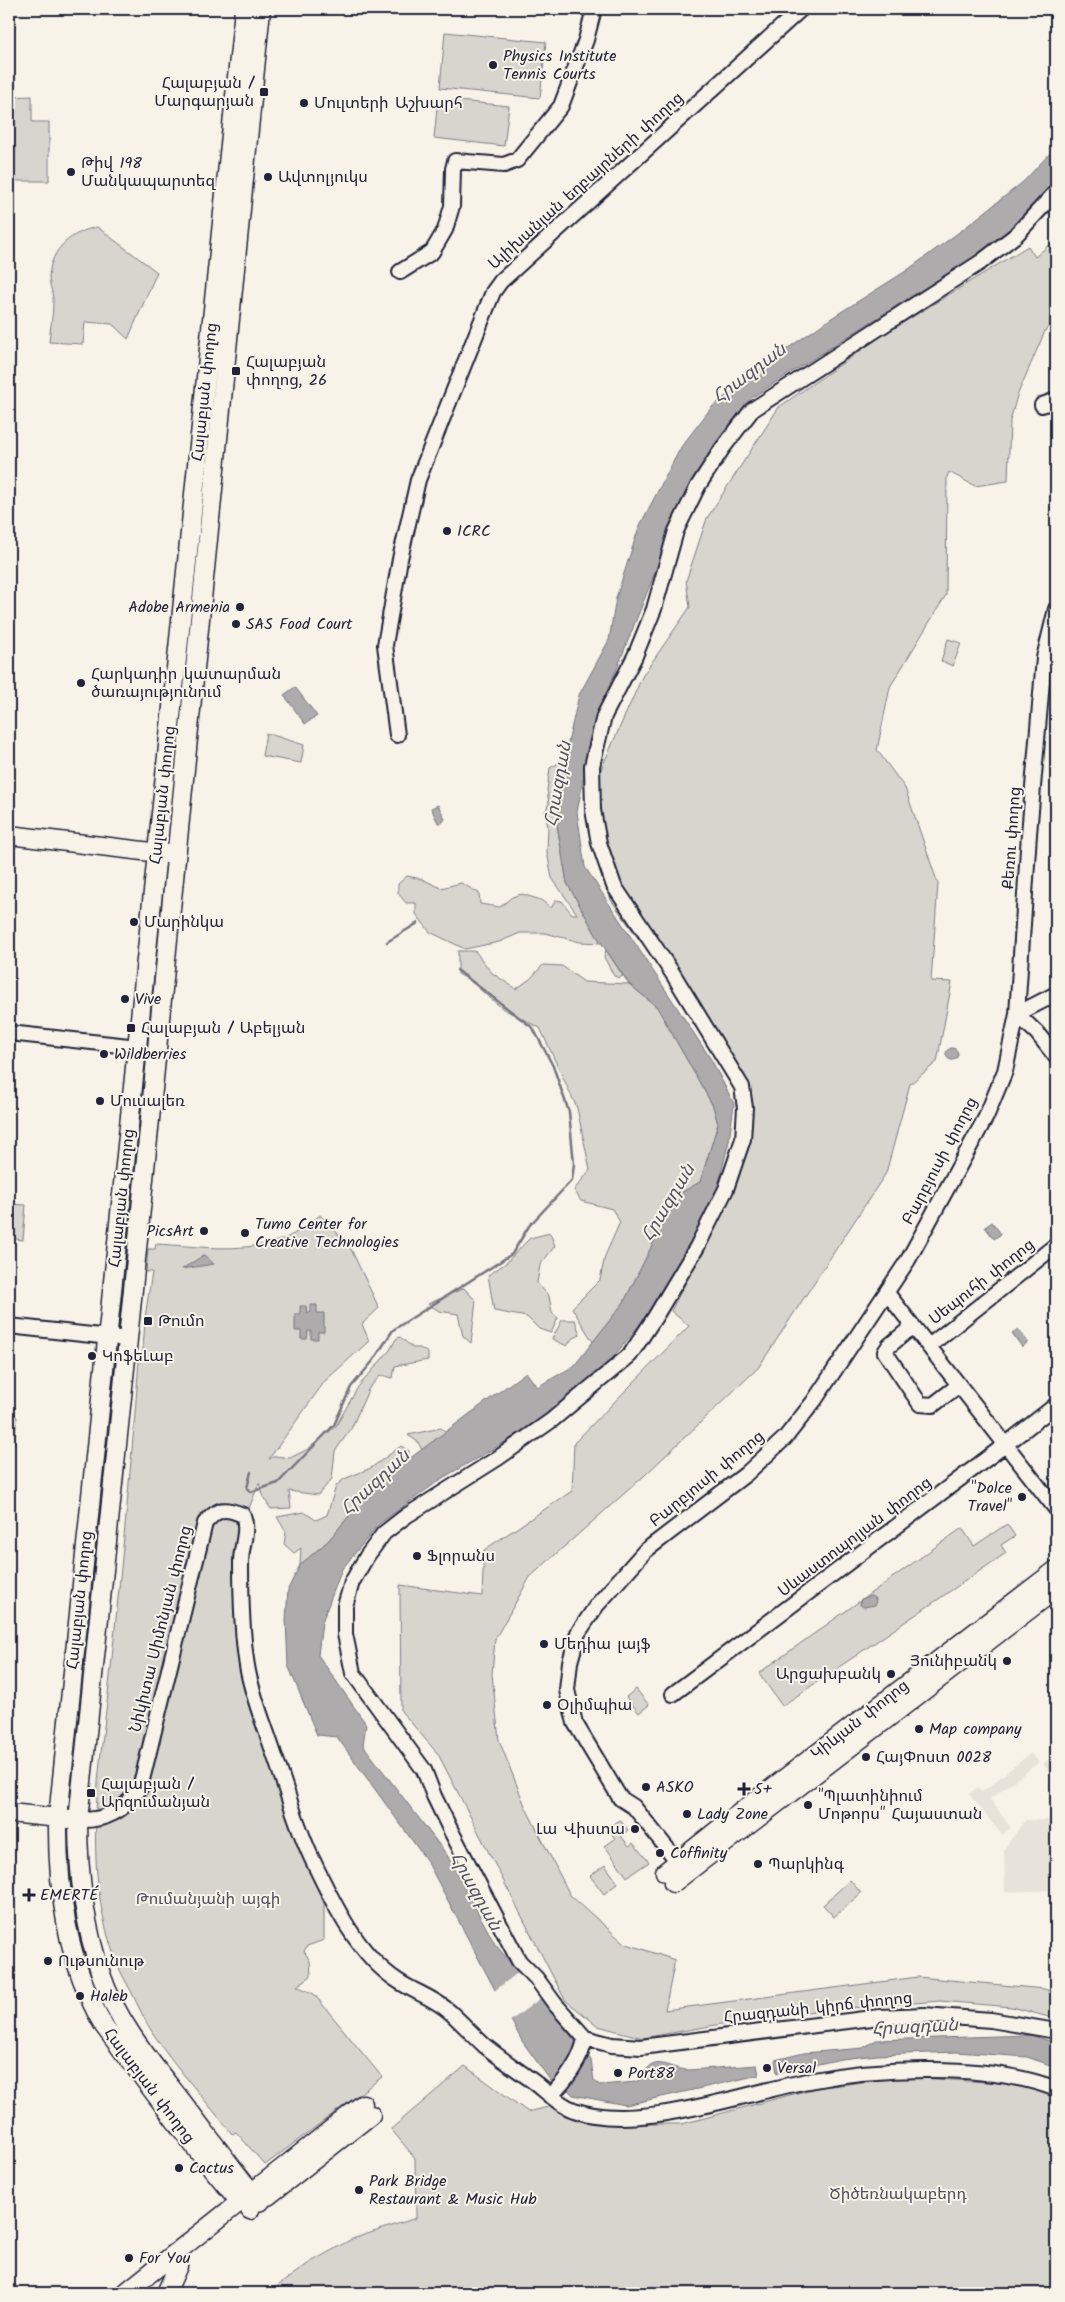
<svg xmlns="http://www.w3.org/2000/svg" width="1065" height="2302" font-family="Kalam,'Noto Sans Armenian',sans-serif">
	<rect width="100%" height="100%" fill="#f7f3e8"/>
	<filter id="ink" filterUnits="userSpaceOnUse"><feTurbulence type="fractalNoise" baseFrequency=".02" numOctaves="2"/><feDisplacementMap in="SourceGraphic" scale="10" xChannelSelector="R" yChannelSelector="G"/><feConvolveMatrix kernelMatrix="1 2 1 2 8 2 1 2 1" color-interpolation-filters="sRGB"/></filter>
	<g filter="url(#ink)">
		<path fill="#e7e3db" d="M1056,1752V1780L1043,1764Z
			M1031,1753L1039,1762L990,1799L1011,1828L1002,1835L969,1794L976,1788L982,1792Z
			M1025,1820H1056V1890L1005,1892L1004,1849Z"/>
		<path fill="#d8d5cf" stroke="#7d7c85" d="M445,32L546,42L540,98L440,88Z
			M32,96V122H49V181H9V97Z
			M438,99L509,106L504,146L434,138Z
			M97,227L157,272L128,339L112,324L85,322L83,344L49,342C50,329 53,316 53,303C54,294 49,286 49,276C51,248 72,232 97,227Z
			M1056,239V316L1045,331L1017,396L1010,421L1008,481L975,486L949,472L947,477L946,595L890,687L877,750L905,788L938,884L931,981L952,982L937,1062L910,1084L886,1173L758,1368L644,1476L530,1577L495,1639L492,1674L499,1740L525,1806L570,1895L624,1943L675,1960L665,2010L918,1977L1044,1989L1056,1993V2019L1012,2007L940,2001L823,2010L744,2020L643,2038L598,2026L565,2000L438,1754L401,1711L400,1585L482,1596L484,1550L572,1491L574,1443L689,1326L671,1311L729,1198L749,1136L733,1078L670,972L640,941L611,900L597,852L590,794L643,675L690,607L686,581L707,518L779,407L883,335L1028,246L1035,257Z
			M948,639L961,643L953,666L941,661Z
			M266,733L304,745L301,763L262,756Z
			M564,760L557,825L567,883L601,943L580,942L545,933H520L499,942L465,949L430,932L416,914V903H406L398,893V884L407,876L422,879L441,888L461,883L479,893L480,904L500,907L512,897L522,894L541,900L551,908L556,900L562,901L572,914H577L552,878L547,852L548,827L545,812L549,803L547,790L550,768Z
			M606,950L623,976L619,978L614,976L604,957Z
			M458,951H475L492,973L516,989L530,979L543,965L562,966L584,982L629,984L657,1007L713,1106L718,1124L700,1182L677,1195L624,1302L593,1342L572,1308L600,1280L605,1256L620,1222L612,1209L581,1201L574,1190L590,1170L577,1108L540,1028L503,1009L469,980L458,974Z
			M9,1204L26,1205L23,1240L9,1238Z
			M320,1215L349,1245L379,1308L362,1324L369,1341L325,1381L269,1459L276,1456L290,1458L308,1449L336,1426L358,1387L390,1350L396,1339L400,1337L413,1348H420L428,1353V1360L395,1366L393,1378L381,1375L369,1388L351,1429L335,1451L332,1479L318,1495L289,1491L291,1508L271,1509L265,1500L259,1483L236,1541V1565L259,1725L277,1783L324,1900V1940L307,1946L304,1951L310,1961L311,1976L297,1986L314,1994L382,2077L265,2165L236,2132L232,2134C206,2101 178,2070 154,2035C145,2021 138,2006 131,1991C125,1980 119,1970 115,1958C79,1859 102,1759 112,1658C122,1559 132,1460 139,1360L142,1359L146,1311L152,1272H146L148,1249H155L156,1244C196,1246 237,1253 277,1241C293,1237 307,1225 320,1215Z
			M550,1233L555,1246L540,1265L537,1283L549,1296L552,1313L558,1318L551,1333L539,1329L527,1317L494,1311L488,1275L506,1263L530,1238Z
			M464,1288L476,1301L471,1343L463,1336L458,1314L439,1311L428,1304Z
			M562,1320H575L580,1335L572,1339L567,1346L552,1339Z
			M108,1426H112L72,1787L74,1729Z
			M441,1428L446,1432L422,1450L418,1442L408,1435Z
			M401,1446L409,1451L408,1460L378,1482L328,1541L300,1565L301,1548L294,1553L284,1544L286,1532L277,1517L304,1512L316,1520L327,1515L336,1486L344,1479L371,1468Z
			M1007,1524L1015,1536L1001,1545L1006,1553L782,1706L759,1673L962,1528L974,1546Z
			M636,1689L649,1705L639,1713L626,1697Z
			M620,1820L628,1830L621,1836L629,1846L633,1843L649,1862L627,1877L605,1846L615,1839L608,1828Z
			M605,1865L618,1883L604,1894L590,1876Z
			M850,1880L861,1893L834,1917L823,1905Z
			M465,2066L528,2112L552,2106L572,2116L599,2124H682L816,2088L902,2077L1037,2085L1056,2094V2293H268L309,2263L352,2239L416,2218L415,2158L391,2129Z"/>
		<path fill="#aeabad" stroke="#76747f" d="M1056,147V179L997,242L751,398L720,437L671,532L608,691L587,761L577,812L585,867L712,1061L734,1104L729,1141L716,1194L665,1294L596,1378L542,1421L444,1477L379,1524L342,1569L322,1622L318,1655L366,1724L363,1745L447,1855L495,1944L591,2060L594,2081L600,2085L637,2082C657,2050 663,2069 689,2070L757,2065L759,2075L626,2105L573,2095L567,2089L560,2087L550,2080L522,2041L427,1861L337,1737L317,1735L288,1665L286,1620L288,1589L300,1565L328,1541L378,1482L526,1372L537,1387L574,1366L624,1302L677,1195L700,1182L718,1124L713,1106L657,1007L629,984L596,935L567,883L557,825L564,760L579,695L609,640L616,598L639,527L681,447L711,408L768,362L830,319L906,271L962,230L1023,182Z
			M295,687L317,716L305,724L284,695Z
			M438,805L445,819L442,823H438L431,808Z
			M946 1054a6 6 0 1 1 12 0a6 6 0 1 1-12 0Z
			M992,1222L1001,1234L994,1239L985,1227Z
			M204,1255L214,1264L182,1269Z
			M310,1305H317V1313H324V1332H318V1339H311V1331H308L307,1339H301V1331H295V1314H300V1306H306L307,1313H310Z
			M1018,1329L1028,1342L1022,1347L1012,1333Z
			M9,1416L17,1417L14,1444H9Z
			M871,1596L876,1599L875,1605L864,1607L860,1605L861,1599Z
			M1030,2035L1056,2043V2067L1027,2057L957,2052L877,2055L841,2059L777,2073L775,2060L804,2053L863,2048L876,2040Z"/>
		<path fill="#f7f3e8" d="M520,1971L542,1997L509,2022L493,1992Z"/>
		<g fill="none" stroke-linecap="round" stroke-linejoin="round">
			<path stroke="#76747f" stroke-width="2.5" d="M387,942L418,923
				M251,1472L247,1488L251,1492L278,1483L334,1425L351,1387L373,1361L393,1330L512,1254L529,1226L572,1180L574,1164L569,1112L553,1066L533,1028L457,970"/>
			<g stroke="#22223b" stroke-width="18">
				<path id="minor" d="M400,272L432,252L445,230L452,206L453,169L455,161L504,165L517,160L561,106L586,40L594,9
					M1042,405L1056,400
					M397,735L385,645L400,559L418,480L493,292L501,281L801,9
					M1017,1014L1037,1033L1056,1057
					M1017,1014L1056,994
					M9,1033L138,1047
					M887,1293L1056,1509
					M9,1326L128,1339
					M913,1326L889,1346L885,1352L920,1404L933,1405L959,1385
					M929,1346L1056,1245
					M673,1694L1005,1445L1056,1405
					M78,1820C106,1821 124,1811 140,1788L205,1523C218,1508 224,1507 243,1515C249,1531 241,1546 241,1562C241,1594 242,1635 247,1666C252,1696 265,1726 274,1754C287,1790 297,1829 314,1863C334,1905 358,1955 398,1981C416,1993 433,1997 450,2012C462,2023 473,2035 485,2046C501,2059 518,2070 534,2082C547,2092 559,2105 574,2110C636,2133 744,2093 808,2081C878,2067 990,2063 1056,2089
					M678,1862L634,1807L620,1798L575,1723L567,1690L570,1662L578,1633L597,1605L645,1551L746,1474L785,1438L814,1401L908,1260L986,1117L1005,1071L1017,1014L1029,834L1044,658L1056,609
					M585,2038L555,2004L536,1978L519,1961L451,1831L434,1796L424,1770L353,1673L345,1634V1606L352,1582L367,1556L384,1533L406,1516L498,1458L552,1420L630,1355L655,1317L697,1247L726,1189L743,1139L745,1108L742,1087L673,974L614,886L599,843L593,810L592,766L604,716L635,656L654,609L676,531L698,486L722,449L752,410L981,262L1016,235L1056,192
					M585,2038L612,2045L641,2047L880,2017L924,2015L991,2020L1056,2031
					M550,2096C566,2081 582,2059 585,2038"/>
			</g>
			<g stroke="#22223b" stroke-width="21">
				<path id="major" d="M244,9C185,612 116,1215 58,1818C57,1891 67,1962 104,2026L201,2155L240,2202L249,2204L261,2201
					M9,835L168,854
					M9,1813L70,1819
					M665,1872L720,1828L1056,1570
					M673,1883L1056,1589
					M268,2196L371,2115
					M250,2210L253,2197L252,2193C227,2162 204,2130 180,2099C150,2061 116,2020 101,1974C84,1924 78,1871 78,1820L128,1339L261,9
					M125,2293L363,2104
					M166,2293L178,2266"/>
			</g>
			<use href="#minor" stroke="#f7f3e8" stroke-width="14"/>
			<use href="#major" stroke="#f7f3e8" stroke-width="18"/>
		</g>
	</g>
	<g fill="#22223b" stroke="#f7f3e8" stroke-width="2">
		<circle cx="493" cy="65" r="5"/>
		<rect x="259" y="87" width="10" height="10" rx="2.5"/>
		<circle cx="304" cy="103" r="5"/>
		<circle cx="71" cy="172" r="5"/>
		<circle cx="268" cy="177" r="5"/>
		<rect x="231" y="366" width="10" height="10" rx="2.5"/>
		<circle cx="447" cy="531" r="5"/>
		<circle cx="240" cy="607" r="5"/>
		<circle cx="236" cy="624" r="5"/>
		<circle cx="81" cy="683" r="5"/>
		<circle cx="134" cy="922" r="5"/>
		<circle cx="125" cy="999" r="5"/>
		<rect x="126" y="1023" width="10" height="10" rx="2.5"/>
		<circle cx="104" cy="1054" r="5"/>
		<circle cx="100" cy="1101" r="5"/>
		<circle cx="204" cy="1231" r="5"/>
		<circle cx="245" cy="1233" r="5"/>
		<rect x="143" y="1316" width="10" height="10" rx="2.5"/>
		<circle cx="92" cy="1356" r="5"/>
		<circle cx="1022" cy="1497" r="5"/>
		<circle cx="417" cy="1556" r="5"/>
		<circle cx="544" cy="1644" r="5"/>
		<circle cx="1007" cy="1661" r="5"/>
		<circle cx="891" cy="1674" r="5"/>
		<circle cx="547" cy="1705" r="5"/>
		<circle cx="919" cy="1729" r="5"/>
		<circle cx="866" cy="1757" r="5"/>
		<circle cx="646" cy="1787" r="5"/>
		<path d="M741.5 1781.5h5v5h5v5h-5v5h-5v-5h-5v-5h5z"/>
		<rect x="86" y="1788" width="10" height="10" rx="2.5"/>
		<circle cx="808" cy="1805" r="5"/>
		<circle cx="687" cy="1814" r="5"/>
		<circle cx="635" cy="1829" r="5"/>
		<circle cx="660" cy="1853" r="5"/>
		<circle cx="758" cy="1864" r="5"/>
		<path d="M26.5 1887.5h5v5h5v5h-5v5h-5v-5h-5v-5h5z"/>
		<circle cx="48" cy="1961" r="5"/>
		<circle cx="80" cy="1996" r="5"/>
		<circle cx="767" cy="2068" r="5"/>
		<circle cx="618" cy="2073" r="5"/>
		<circle cx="179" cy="2168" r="5"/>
		<circle cx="359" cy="2190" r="5"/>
		<circle cx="129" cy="2258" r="5"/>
	</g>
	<g text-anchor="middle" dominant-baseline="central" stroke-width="4" stroke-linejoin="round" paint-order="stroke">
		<g font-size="16" fill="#22223b" stroke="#f7f3e8" text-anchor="start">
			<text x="503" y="56">Physics Institute<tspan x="503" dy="18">Tennis Courts</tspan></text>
			<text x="254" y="83" text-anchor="end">Հալաբյան /<tspan x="254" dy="18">Մարգարյան</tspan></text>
			<text x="314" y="103">Մուլտերի Աշխարհ</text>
			<text x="81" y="163">Թիվ 198<tspan x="81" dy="18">Մանկապարտեզ</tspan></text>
			<text x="278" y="177">Ավտոլյուկս</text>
			<text x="246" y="362">Հալաբյան<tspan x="246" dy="18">փողոց, 26</tspan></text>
			<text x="457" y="531">ICRC</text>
			<text x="230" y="607" text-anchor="end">Adobe Armenia</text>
			<text x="246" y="624">SAS Food Court</text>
			<text x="91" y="674">Հարկադիր կատարման<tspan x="91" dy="18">ծառայությունում</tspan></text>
			<text x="144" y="922">Մարինկա</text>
			<text x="135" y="999">Vive</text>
			<text x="141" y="1028">Հալաբյան / Աբելյան</text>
			<text x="114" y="1054">Wildberries</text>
			<text x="110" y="1101">Մուսալեռ</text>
			<text x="255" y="1224">Tumo Center for<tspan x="255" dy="18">Creative Technologies</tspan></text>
			<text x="194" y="1231" text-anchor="end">PicsArt</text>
			<text x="158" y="1321">Թումո</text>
			<text x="102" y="1356">ԿոֆեԼաբ</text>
			<text x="1012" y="1488" text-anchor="end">"Dolce<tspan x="1012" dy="18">Travel"</tspan></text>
			<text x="427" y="1556">Ֆլորանս</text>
			<text x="554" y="1644">Մեդիա լայֆ</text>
			<text x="997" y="1661" text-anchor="end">Յունիբանկ</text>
			<text x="881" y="1674" text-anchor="end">Արցախբանկ</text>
			<text x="557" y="1705">Օլիմպիա</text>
			<text x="929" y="1729">Map company</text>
			<text x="876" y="1757">ՀայՓոստ 0028</text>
			<text x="101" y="1784">Հալաբյան /<tspan x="101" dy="18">Արզումանյան</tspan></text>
			<text x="656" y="1787">ASKO</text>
			<text x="754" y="1789">5+</text>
			<text x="818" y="1796">"Պլատինիում<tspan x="818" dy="18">Մոթորս" Հայաստան</tspan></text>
			<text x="697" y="1814">Lady Zone</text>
			<text x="625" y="1829" text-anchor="end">Լա Վիստա</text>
			<text x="670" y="1853">Coffinity</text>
			<text x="768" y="1864">Պարկինգ</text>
			<text x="40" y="1895">EMERTÉ</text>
			<text x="58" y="1961">Ութսունութ</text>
			<text x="90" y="1996">Haleb</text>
			<text x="777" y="2068">Versal</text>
			<text x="628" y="2073">Port88</text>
			<text x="189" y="2168">Cactus</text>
			<text x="369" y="2181">Park Bridge<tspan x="369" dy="18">Restaurant &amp; Music Hub</tspan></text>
			<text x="139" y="2258">For You</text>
		</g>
		<g font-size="16" fill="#22223b" stroke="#f7f3e8">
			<text transform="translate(586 181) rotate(-42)">Ալիխանյան եղբայրների փողոց</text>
			<text transform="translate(205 392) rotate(-84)">Հալաբյան փողոց</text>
			<text transform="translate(163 795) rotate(-84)">Հալաբյան փողոց</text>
			<text transform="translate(1012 838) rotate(-86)">Քեռու փողոց</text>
			<text transform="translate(940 1161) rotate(-62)">Բարբյուսի փողոց</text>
			<text transform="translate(122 1198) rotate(-84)">Հալաբյան փողոց</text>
			<text transform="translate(982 1282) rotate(-38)">Սեպուհի փողոց</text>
			<text transform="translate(707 1479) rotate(-39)">Բարբյուսի փողոց</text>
			<text transform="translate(855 1537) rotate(-37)">Սևաստոպոլյան փողոց</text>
			<text transform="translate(80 1600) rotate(-84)">Հալաբյան փողոց</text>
			<text transform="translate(161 1629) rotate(-76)">Նիկիտա Սիմոնյան փողոց</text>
			<text transform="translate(860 1720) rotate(-38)">Կիևյան փողոց</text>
			<text transform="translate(818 2008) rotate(-6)">Հրազդանի կիրճ փողոց</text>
			<text transform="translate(149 2086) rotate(53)">Հալաբյան փողոց</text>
		</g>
		<g font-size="16" fill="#504f60" stroke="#f7f3e8">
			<text x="208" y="1899">Թումանյանի այգի</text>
			<text x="898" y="2194">Ծիծեռնակաբերդ</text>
		</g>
		<g font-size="18" font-style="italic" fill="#535263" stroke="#f7f3e8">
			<text transform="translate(750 374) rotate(-37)">Հրազդան</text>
			<text transform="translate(559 784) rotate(-80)">Հրազդան</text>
			<text transform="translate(669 1203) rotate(-59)">Հրազդան</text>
			<text transform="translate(376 1483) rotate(-43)">Հրազդան</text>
			<text transform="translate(475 1892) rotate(61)">Հրազդան</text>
			<text transform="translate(915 2028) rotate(-3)">Հրազդան</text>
		</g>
	</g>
	<rect width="1065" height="2302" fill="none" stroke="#f7f3e8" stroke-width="30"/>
	<rect x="15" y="15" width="1035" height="2272" fill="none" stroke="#22223b" stroke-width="2" filter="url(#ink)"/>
</svg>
